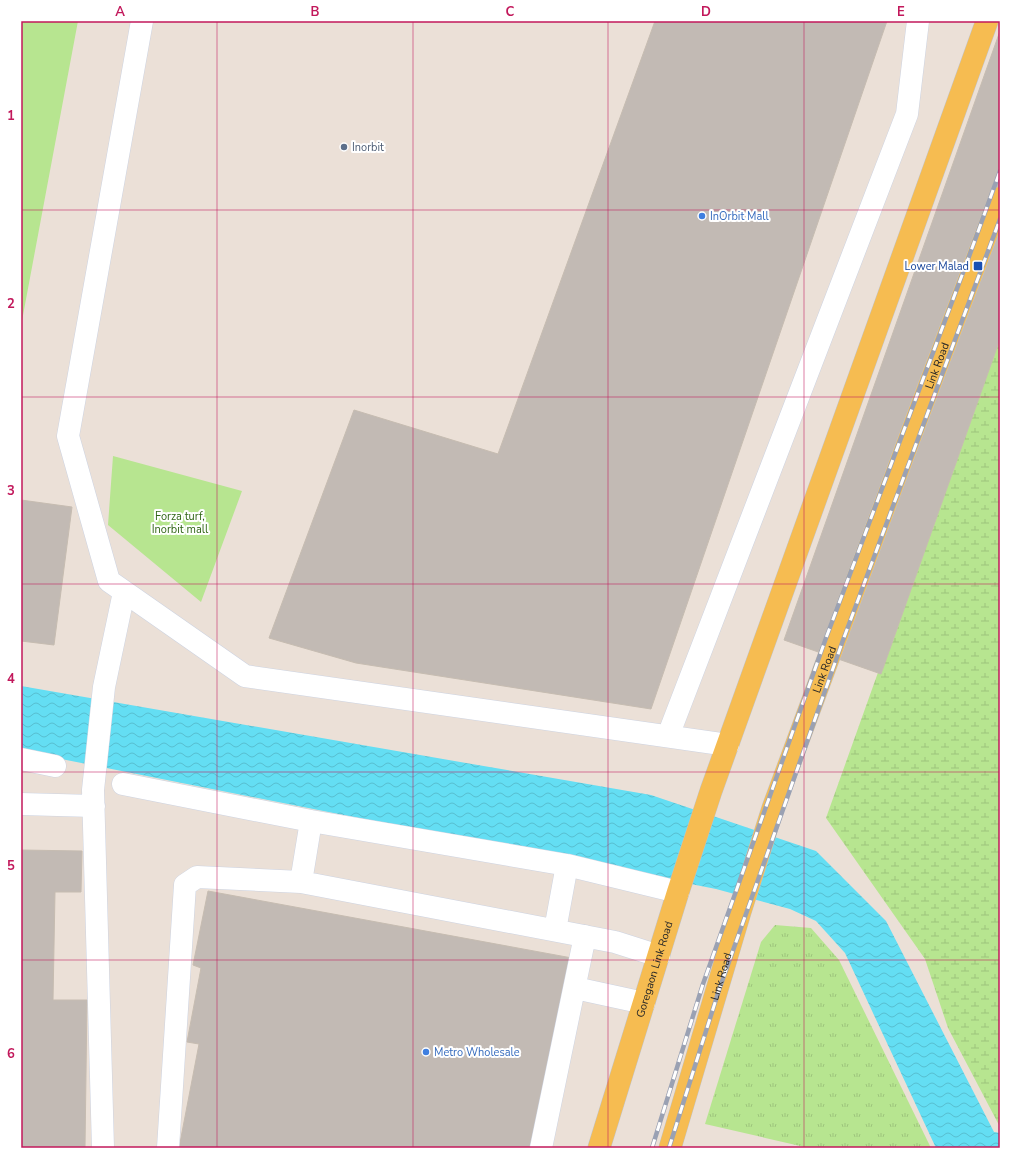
<svg xmlns="http://www.w3.org/2000/svg" width="1021" height="1169" font-family="'Nunito Sans',sans-serif">
	<defs>
		<pattern id="grass-tufts" width="24" height="20" patternUnits="userSpaceOnUse"><rect width="24" height="20" fill="#b7e590"/><path d="M3 7l-1-3M5 7V3M7 7l1-3M15 17l-1-3M17 17v-4M19 17l1-3" fill="none" stroke="#9dc47c"/></pattern>
		<pattern id="wetland-marsh" width="20" height="14" patternUnits="userSpaceOnUse"><rect width="20" height="14" fill="#b7e590"/><path d="M1 5h8M5 5V1M11 12h8M15 12V8" fill="none" stroke="#9dc47c"/></pattern>
		<pattern id="water-waves" width="16" height="10" patternUnits="userSpaceOnUse"><rect width="16" height="10" fill="#64def3"/><path d="M0 5q4-4 8 0t8 0" fill="none" stroke="#57bed0"/></pattern>
	</defs>
	<rect width="100%" height="100%" fill="#ebe0d7"/>
	<path fill="url(#grass-tufts)" d="M775,925L811,928L839,960L931,1148H809L705,1124L761,942Z"/>
	<path fill="url(#wetland-marsh)" d="M1000,331V1127L948,1028L925,959L826,818Z"/>
	<path fill="#b7e590" d="M21,21H78L21,326Z
		M113,456L242,491L201,602L108,525Z"/>
	<path fill="url(#water-waves)" d="M21,686L651,795L816,851L886,921L994,1132L1000,1133V1148H936L845,953L816,921L790,909L716,889L21,751Z"/>
	<path fill="#c2bab4" stroke="#c6bcb1" d="M655,21H887L651,709L356,663L269,638L354,410L498,454Z
		M1000,31V339L881,674L784,640Z
		M21,500L72,507L54,645L21,641Z
		M21,850L82,851L81,892H55L53,1000H87L85,1148H21Z
		M208,891L572,958L535,1148H179L199,1044L187,1042L201,968L193,965Z"/>
	<g fill="none" stroke-linecap="round" stroke-linejoin="round">
		<g stroke="#cdd3e1" stroke-width="23">
			<path id="minor" d="M142,21L68,436L109,581L245,676L728,745
				M668,736L907,114L918,21
				M21,759L55,766
				M123,784L311,821L301,882L197,877L185,885L168,1148
				M21,804L94,806
				M311,821L567,865L678,892
				M301,882L615,942L659,956
				M555,930L567,865
				M575,988L644,1003
				M103,1148L93,790L104,687L124,592
				M541,1148L585,936"/>
		</g>
		<g stroke="#c3c3c3" stroke-width="23">
			<g id="major">
				<path id="s1" d="M599,1148L678,892L711,791L987,21"/>
				<path id="s2" d="M670,1148L740,912L773,808L916,421L1000,198"/>
			</g>
		</g>
		<use href="#minor" stroke="#fff" stroke-width="22"/>
		<use href="#major" stroke="#f6bc51" stroke-width="22"/>
		<g stroke="#9aa1b3" stroke-width="4.5">
			<path id="rail" d="M652,1148L703,984L826,638L967,262L1000,171
				M669,1148L719,990L842,643L1000,219"/>
		</g>
		<use href="#rail" stroke="#fff" stroke-width="3" stroke-dasharray="9" stroke-linecap="butt"/>
	</g>
	<path fill="none" stroke="#c2185b" stroke-width="1" stroke-opacity="0.55" d="M217,21V1148M413,21V1148M608,21V1148M804,21V1148M21,210H1000M21,397H1000M21,584H1000M21,772H1000M21,960H1000"/>
	<circle fill="#5c6f8a" stroke="#fff" stroke-width="1.5" cx="344" cy="147" r="4"/>
	<g fill="#3f7fe0" stroke="#fff" stroke-width="1.5">
		<circle cx="702" cy="216" r="4"/>
		<circle cx="426" cy="1052" r="4"/>
	</g>
	<rect fill="#1a4fb4" stroke="#fff" stroke-width="1.5" x="973" y="261" width="10" height="10" rx="2"/>
	<g text-anchor="middle" dominant-baseline="central" stroke-width="4" stroke-linejoin="round" paint-order="stroke">
		<g font-size="11" fill="#4e5e75" stroke="#fff" text-anchor="start">
			<text x="352" y="147">Inorbit</text>
		</g>
		<g font-size="11" fill="#366cbe" stroke="#fff" text-anchor="start">
			<text x="710" y="216">InOrbit Mall</text>
			<text x="434" y="1052">Metro Wholesale</text>
		</g>
		<g font-size="11" fill="#164399" stroke="#fff" text-anchor="end">
			<text x="969" y="266">Lower Malad</text>
		</g>
		<g font-size="11" fill="#272727" stroke="#fff">
			<text stroke="none"><textPath href="#s2" startOffset="827">Link Road</textPath></text>
			<text stroke="none"><textPath href="#s2" startOffset="503">Link Road</textPath></text>
			<text stroke="none"><textPath href="#s1" startOffset="187">Goregaon Link Road</textPath></text>
			<text stroke="none"><textPath href="#s2" startOffset="179">Link Road</textPath></text>
		</g>
		<g font-size="11" fill="#306516" stroke="#fff">
			<text x="180" y="516">Forza turf,<tspan x="180" dy="13">Inorbit mall</tspan></text>
		</g>
	</g>
	<rect width="1021" height="1169" fill="none" stroke="#ffffff" stroke-width="44"/>
	<rect x="22" y="22" width="977" height="1125" fill="none" stroke="#c2185b" stroke-width="1.5"/>
	<g font-size="13" text-anchor="middle" font-weight="bold" fill="#c2185b">
		<text x="120" y="16">A</text>
		<text x="315" y="16">B</text>
		<text x="510" y="16">C</text>
		<text x="706" y="16">D</text>
		<text x="901" y="16">E</text>
		<text x="11" y="120">1</text>
		<text x="11" y="308">2</text>
		<text x="11" y="495">3</text>
		<text x="11" y="683">4</text>
		<text x="11" y="870">5</text>
		<text x="11" y="1058">6</text>
	</g>
</svg>
